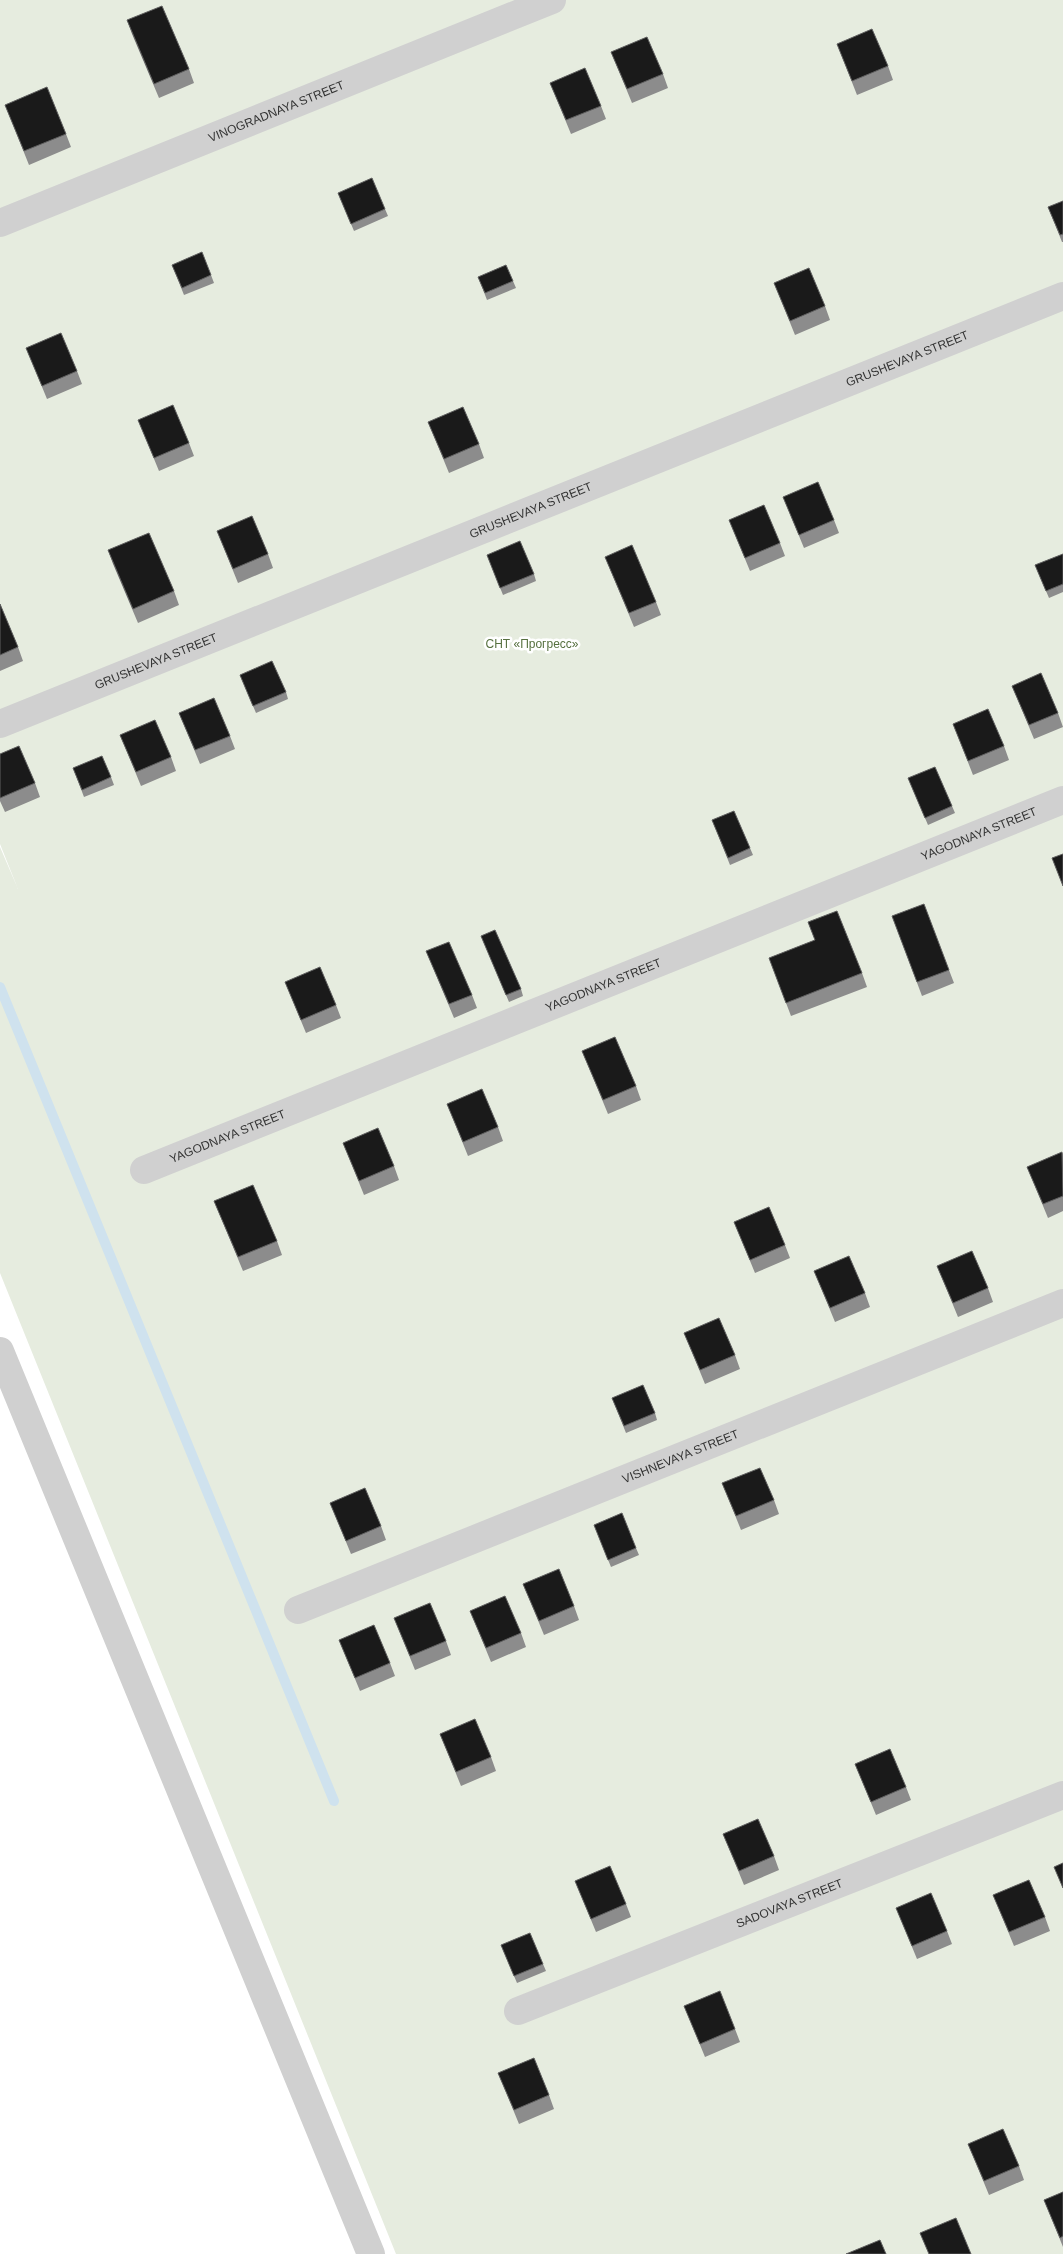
<svg xmlns="http://www.w3.org/2000/svg" width="1063" height="2254" font-family="Arial,sans-serif">
	<rect width="100%" height="100%" fill="#fff"/>
	<path fill="#e6ecdf" d="M0,0H1063V2254H396L0,1273V847L18,889L0,844Z"/>
	<g fill="none" stroke-linecap="round" stroke-linejoin="round">
		<path stroke="#cfe2ee" stroke-width="10" d="M0,987L334,1801"/>
		<g stroke="#d0d0d0" stroke-width="28">
			<path id="s1" d="M0,223L552,0"/>
			<path id="s2" d="M0,724L1063,296"/>
			<path id="s3" d="M144,1170L1063,800"/>
			<path d="M0,1351L371,2254"/>
			<path id="s4" d="M298,1610L1063,1303"/>
			<path id="s5" d="M518,2011L1063,1795"/>
		</g>
	</g>
	<path fill="#8c8c8c" d="M127,20L189,69L194,83L159,98L132,34Z
		M837,44L888,66L893,80L857,95Z
		M611,52L663,74L668,88L632,103Z
		M550,83L601,106L606,119L571,134Z
		M5,105L66,134L71,147L29,165Z
		M338,193L385,209L388,216L354,231Z
		M1063,202V242H1062L1048,207Z
		M172,265L211,275L214,283L184,295Z
		M478,277L513,281L516,288L487,300Z
		M774,283L825,306L830,320L795,335Z
		M26,348L77,371L82,384L47,399Z
		M138,420L189,443L194,456L159,471Z
		M428,422L479,444L484,458L449,473Z
		M783,497L834,520L839,533L804,548Z
		M729,520L780,543L785,556L750,571Z
		M217,531L268,554L273,568L238,583Z
		M108,550L174,591L179,605L138,623L113,564Z
		M1063,554V592L1049,598L1035,565Z
		M487,555L534,574L536,581L503,595Z
		M605,557L656,602L661,615L634,627Z
		M0,604L18,647L23,661L0,671Z
		M240,675L286,692L288,699L256,713Z
		M1012,686L1058,713L1063,727L1034,739Z
		M179,713L230,736L235,749L200,764Z
		M953,724L1004,746L1009,760L973,775Z
		M120,735L171,757L176,771L141,786Z
		M0,754L35,783L40,797L5,812L0,801Z
		M73,768L111,777L114,785L84,797Z
		M908,778L952,806L955,813L928,825Z
		M712,820L750,848L753,855L730,865Z
		M892,916L949,970L954,983L922,996Z
		M808,922L862,973L867,987L791,1016L769,958L815,940Z
		M481,936L521,989L523,996L509,1002Z
		M426,951L472,995L477,1008L454,1018Z
		M285,982L336,1005L341,1018L306,1033Z
		M582,1051L636,1086L641,1100L608,1114Z
		M447,1104L498,1127L503,1141L468,1156Z
		M343,1143L394,1166L399,1180L364,1195Z
		M1063,1153V1211L1048,1218L1027,1167Z
		M214,1201L277,1241L282,1255L243,1271Z
		M734,1222L785,1245L790,1258L755,1273Z
		M937,1266L988,1288L993,1302L958,1317Z
		M814,1271L865,1293L870,1307L835,1322Z
		M684,1333L735,1355L740,1369L705,1384Z
		M612,1398L655,1413L657,1420L626,1433Z
		M722,1483L774,1500L779,1514L741,1530Z
		M330,1503L381,1526L386,1540L351,1554Z
		M594,1525L636,1548L639,1555L611,1567Z
		M523,1584L574,1606L579,1620L544,1635Z
		M470,1611L521,1633L526,1647L491,1662Z
		M394,1618L446,1641L451,1655L415,1670Z
		M339,1640L390,1663L395,1676L360,1691Z
		M440,1734L491,1757L496,1771L461,1786Z
		M855,1764L906,1787L911,1800L876,1815Z
		M723,1834L774,1856L779,1870L744,1885Z
		M575,1881L626,1904L631,1917L596,1932Z
		M993,1895L1045,1917L1050,1931L1014,1946Z
		M896,1908L947,1931L952,1944L917,1959Z
		M501,1945L543,1964L546,1971L517,1983Z
		M684,2006L735,2029L740,2042L705,2057Z
		M498,2073L549,2095L554,2109L519,2124Z
		M968,2144L1019,2166L1024,2180L989,2195Z
		M1063,2192V2247L1044,2200Z"/>
	<path fill="#1a1a1a" stroke="#5f5f5f" d="M162,6L189,69L154,84L127,20Z
		M872,29L888,66L852,81L837,44Z
		M647,37L663,74L627,89L611,52Z
		M585,68L601,106L566,120L550,83Z
		M47,87L66,134L24,151L5,105Z
		M372,178L385,209L351,224L338,193Z
		M1063,201V234L1060,235L1048,207Z
		M202,252L211,275L182,288L172,265Z
		M506,265L513,281L485,293L478,277Z
		M809,268L825,306L790,321L774,283Z
		M61,333L77,371L42,386L26,348Z
		M173,405L189,443L154,458L138,420Z
		M463,407L479,444L444,459L428,422Z
		M818,482L834,520L799,535L783,497Z
		M764,505L780,543L745,558L729,520Z
		M252,516L268,554L233,569L217,531Z
		M149,533L174,591L133,609L108,550Z
		M520,541L534,574L500,588L487,555Z
		M632,545L656,602L629,613L605,557Z
		M1063,554V584L1046,591L1035,565Z
		M0,604L18,647L0,655Z
		M272,661L286,692L253,706L240,675Z
		M1041,673L1058,713L1029,725L1012,686Z
		M214,698L230,736L195,750L179,713Z
		M988,709L1004,746L968,761L953,724Z
		M155,720L171,757L136,772L120,735Z
		M19,746L35,783L0,798V754Z
		M102,756L111,777L82,790L73,768Z
		M935,767L952,806L925,818L908,778Z
		M734,811L750,848L728,858L712,820Z
		M1063,854V886L1052,858Z
		M924,904L949,970L917,982L892,916Z
		M837,911L862,973L786,1003L769,958L815,940L808,922Z
		M495,930L521,989L506,995L481,936Z
		M449,942L472,995L449,1004L426,951Z
		M320,967L336,1005L301,1020L285,982Z
		M615,1037L636,1086L603,1100L582,1051Z
		M482,1089L498,1127L463,1142L447,1104Z
		M378,1128L394,1166L359,1181L343,1143Z
		M1062,1152L1063,1196L1043,1204L1027,1167Z
		M253,1185L277,1241L238,1257L214,1201Z
		M769,1207L785,1245L750,1260L734,1222Z
		M972,1251L988,1288L953,1303L937,1266Z
		M849,1256L865,1293L830,1308L814,1271Z
		M719,1318L735,1355L700,1370L684,1333Z
		M643,1385L655,1413L624,1426L612,1398Z
		M760,1468L774,1500L736,1516L722,1483Z
		M365,1488L381,1526L346,1541L330,1503Z
		M622,1513L636,1548L608,1560L594,1525Z
		M559,1569L574,1606L539,1621L523,1584Z
		M505,1596L521,1633L486,1648L470,1611Z
		M430,1603L446,1641L410,1656L394,1618Z
		M374,1625L390,1663L355,1678L339,1640Z
		M475,1719L491,1757L456,1772L440,1734Z
		M890,1749L906,1787L871,1802L855,1764Z
		M758,1819L774,1856L739,1871L723,1834Z
		M1063,1863V1888L1054,1867Z
		M610,1866L626,1904L591,1919L575,1881Z
		M1029,1880L1045,1917L1009,1932L993,1895Z
		M931,1893L947,1931L912,1946L896,1908Z
		M530,1933L543,1964L514,1976L501,1945Z
		M720,1991L735,2029L700,2044L684,2006Z
		M534,2058L549,2095L514,2110L498,2073Z
		M1003,2129L1019,2166L984,2181L968,2144Z
		M1063,2192V2236L1060,2238L1044,2200Z
		M956,2218L971,2254H929L920,2233Z
		M880,2240L886,2254H846Z"/>
	<g text-anchor="middle" dominant-baseline="central" stroke-width="5" stroke-linejoin="round" paint-order="stroke">
		<g font-size="12" fill="#333" stroke="#fff">
			<text stroke="none"><textPath href="#s1" startOffset="298">VINOGRADNAYA STREET</textPath></text>
			<text stroke="none"><textPath href="#s2" startOffset="978">GRUSHEVAYA STREET</textPath></text>
			<text stroke="none"><textPath href="#s2" startOffset="572">GRUSHEVAYA STREET</textPath></text>
			<text stroke="none"><textPath href="#s2" startOffset="168">GRUSHEVAYA STREET</textPath></text>
			<text stroke="none"><textPath href="#s3" startOffset="900">YAGODNAYA STREET</textPath></text>
			<text stroke="none"><textPath href="#s3" startOffset="495">YAGODNAYA STREET</textPath></text>
			<text stroke="none"><textPath href="#s3" startOffset="90">YAGODNAYA STREET</textPath></text>
			<text stroke="none"><textPath href="#s4" startOffset="412">VISHNEVAYA STREET</textPath></text>
			<text stroke="none"><textPath href="#s5" startOffset="292">SADOVAYA STREET</textPath></text>
		</g>
		<g font-size="12" fill="#56703f" stroke="#fff">
			<text x="532" y="644">СНТ «Прогресс»</text>
		</g>
	</g>
</svg>
